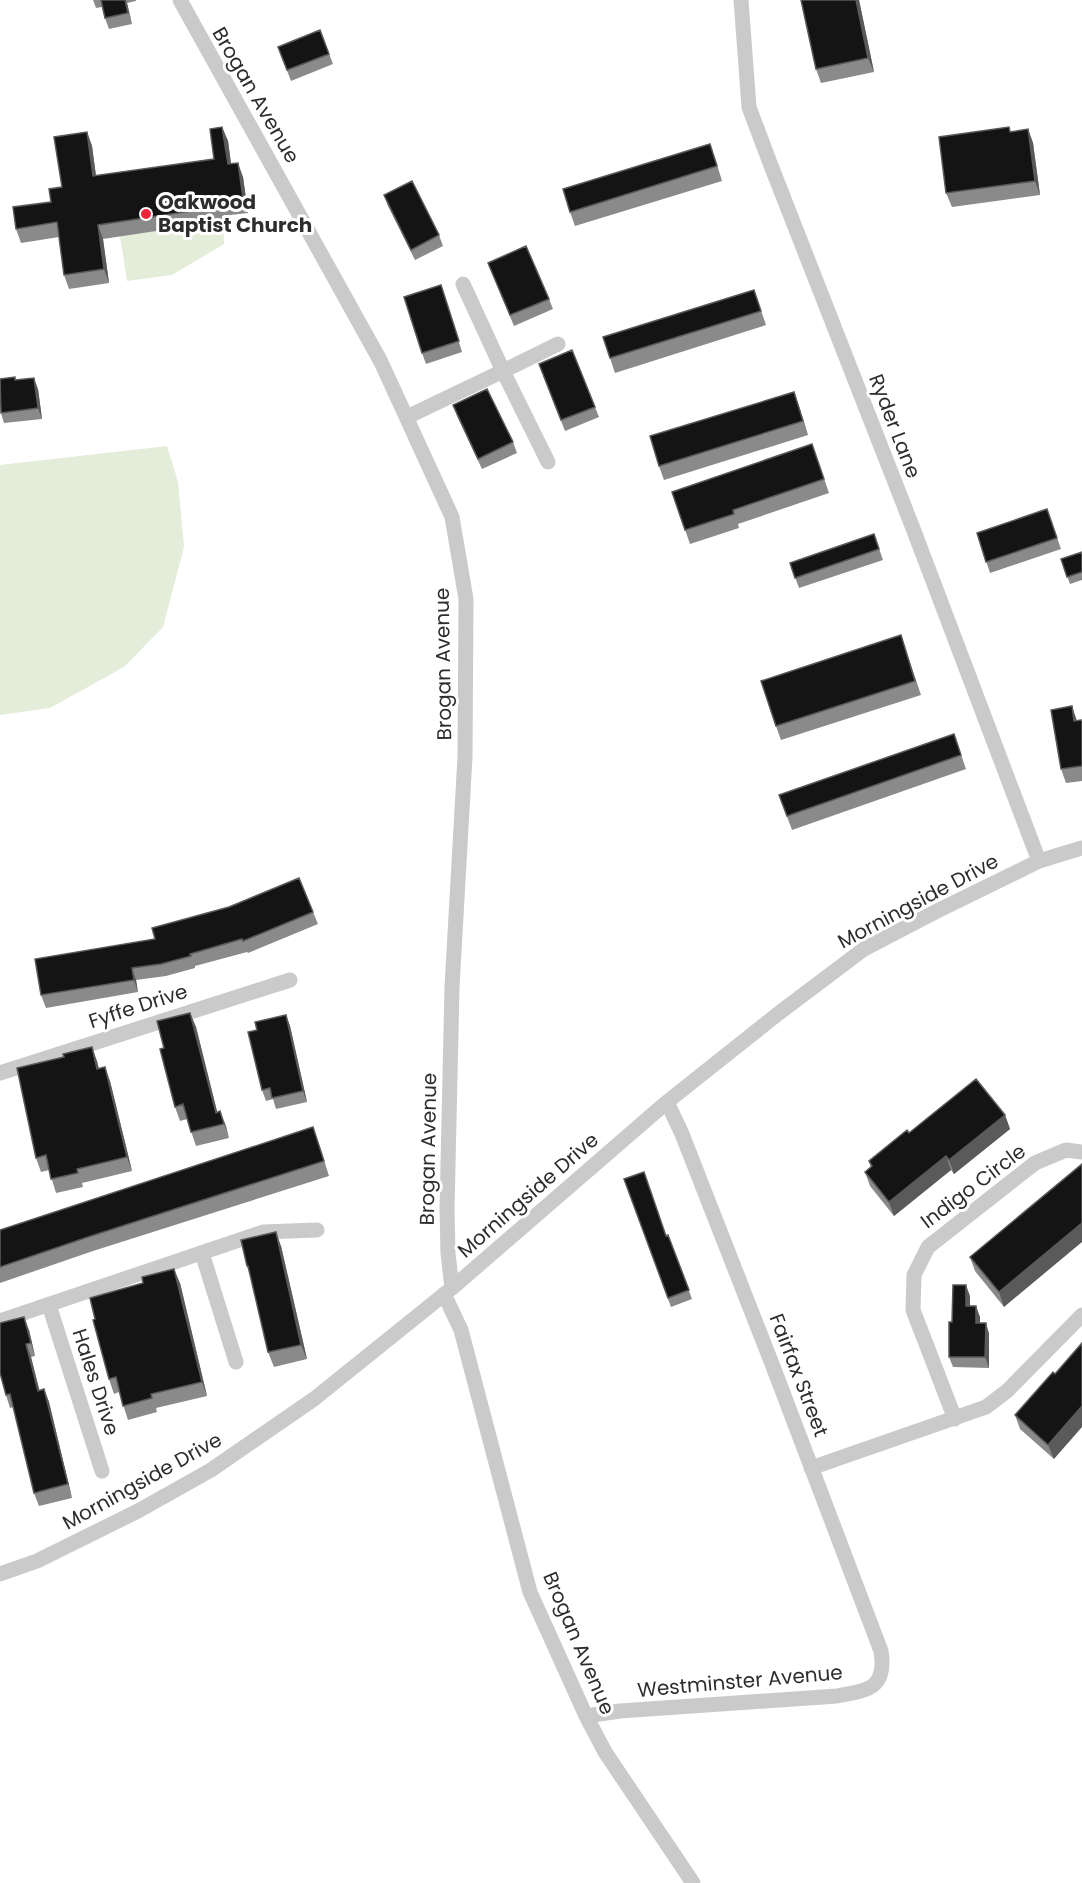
<svg xmlns="http://www.w3.org/2000/svg" width="1082" height="1883" font-family="Poppins,sans-serif">
	<rect width="100%" height="100%" fill="#fff"/>
	<path fill="#e4ecda" d="M223,221L224,244L172,275L127,281L120,236Z
		M167,446L178,482L184,547L163,627L124,667L50,708L0,715V465Z"/>
	<g fill="none" stroke-linecap="round" stroke-linejoin="round">
		<path stroke="#cacaca" stroke-width="15" d="M180,0L381,362L452,517L466,599L465,757L452,987L447,1209L448,1253L452,1288
			M741,0L749,107L770,163L914,531L1039,861
			M463,284L503,371L558,344
			M407,417L503,371L548,462
			M0,1073L290,980
			M202,1253L236,1362
			M444,1294L461,1330L530,1592L586,1716L605,1752L693,1883
			M49,1305L102,1471
			M0,1321L263,1232L317,1230
			M955,1419L913,1310L914,1275L928,1247L1035,1163L1066,1150L1082,1152
			M811,1468L986,1407L1007,1391L1082,1315
			M0,1574L37,1561L138,1511L211,1470L314,1399L452,1288L667,1102L779,1013L864,949L935,912L1039,861L1082,848
			M586,1716L620,1711L837,1696C868,1690 887,1689 881,1651L774,1369L682,1134L667,1102"/>
	</g>
	<path fill="#8a8a8a" d="M93,0H136V1L127,3L132,24L109,29L105,18L102,7L96,8Z
		M859,0L874,72L821,83L816,69Z
		M320,30L333,64L291,81L278,47Z
		M222,127L228,141L231,164L243,177L248,213L222,216L223,221L103,239L109,283L69,289L64,275L59,237L21,243L16,229L51,202L62,187L87,132L92,146L96,176L214,159Z
		M1028,129L1033,143L1040,195L952,207L946,193Z
		M715,158L722,181L575,226L570,212Z
		M384,195L439,235L443,246L415,260L388,206Z
		M488,263L549,299L553,309L514,326Z
		M754,290L766,325L615,373L610,358Z
		M445,296L462,352L426,364L422,353Z
		M543,375L595,407L599,417L565,431Z
		M16,380L38,389L42,419L4,423L1,413Z
		M794,392L808,435L664,480L659,466Z
		M453,405L513,442L517,453L482,469L457,416Z
		M812,444L829,493L738,524L739,528L690,544L672,492Z
		M1047,509L1061,549L990,573L977,533Z
		M874,534L883,560L799,588L790,563Z
		M1082,552V580L1070,584L1061,559Z
		M901,635L921,695L781,740L776,726Z
		M1082,720V781L1066,783L1061,769Z
		M954,734L966,769L792,830L779,795Z
		M313,912L318,924L248,953L247,952L195,966V968L166,976L136,980L138,992L46,1008L41,995L155,939Z
		M190,1013L196,1027L217,1112L220,1111L229,1138L196,1146L187,1119L180,1121L175,1107L164,1048Z
		M286,1015L290,1026L307,1102L276,1109L273,1099L266,1101L262,1090L257,1030Z
		M97,1061L99,1069L110,1081L132,1171L82,1183L83,1187L56,1193L49,1170L41,1172L36,1158Z
		M1005,1115L1010,1129L954,1174L951,1170L894,1216L870,1186L865,1172L871,1167L869,1161L909,1133Z
		M318,1141L329,1176L93,1251L0,1283V1230Z
		M1082,1164L1004,1307L975,1271L970,1257Z
		M624,1179L666,1236L668,1235L692,1299L671,1307Z
		M281,1246L307,1359L274,1367L268,1352L251,1278L247,1266Z
		M180,1283L207,1396L156,1408L157,1412L128,1420L119,1392L114,1394L109,1379Z
		M970,1296V1306L980,1317V1323H986L989,1334V1368L953,1367L949,1357L952,1322Z
		M29,1330L35,1356L31,1357L39,1390L44,1389L49,1402L72,1498L39,1506L34,1493L13,1407L10,1408L6,1395Z
		M1055,1374L1054,1459L1020,1429L1015,1415Z"/>
	<path fill="#5a5a5a" d="M125,0H126L127,3L132,24Z
		M856,0H859L874,72L868,58Z
		M222,127L228,141L233,179L228,164Z
		M1028,129L1033,143L1040,195L1035,181Z
		M87,132L92,146L98,191L93,176Z
		M238,163L243,177L248,213L243,198Z
		M98,225L103,239L109,283L104,269Z
		M34,378L38,389L42,419L38,408Z
		M794,392L799,406L808,435L803,421Z
		M1072,706L1077,721H1074Z
		M132,968L136,980L138,992L134,980Z
		M190,1013L196,1027L221,1127L216,1113Z
		M286,1015L290,1026L307,1102L303,1091Z
		M92,1047L97,1061L102,1083L97,1069Z
		M105,1067L110,1081L132,1171L127,1157Z
		M220,1111L226,1126L229,1138L224,1124Z
		M1005,1115L1010,1129L954,1174L949,1160Z
		M946,1156L951,1170L894,1216L889,1202Z
		M1082,1223V1242L1004,1307L999,1292Z
		M276,1232L281,1246L307,1359L301,1345Z
		M174,1269L180,1283L207,1396L202,1382Z
		M966,1285L970,1296V1317L966,1306Z
		M976,1306L980,1317V1334L976,1323Z
		M24,1317L29,1330L35,1356L31,1343Z
		M986,1323L989,1334V1368L985,1357Z
		M26,1344L31,1357L43,1404L38,1391Z
		M44,1389L49,1402L72,1498L68,1484Z
		M1082,1406V1427L1054,1459L1048,1445Z"/>
	<path fill="#141414" stroke="#5a5a5a" stroke-width="1.5" d="M101,0H125L128,13L105,18Z
		M801,0H856L868,58L816,69Z
		M320,30L329,54L287,70L278,47Z
		M222,127L228,164L238,163L243,198L217,202L218,207L98,225L104,269L64,275L57,222L16,229L13,207L51,202L49,189L62,187L54,137L87,132L93,176L214,159L210,129Z
		M1009,127L1010,132L1028,129L1035,181L946,193L939,137Z
		M710,144L717,166L570,212L563,189Z
		M412,181L439,235L411,250L384,195Z
		M526,246L549,299L510,315L488,263Z
		M441,285L459,341L422,353L404,297Z
		M754,290L761,311L610,358L603,337Z
		M572,350L595,407L561,420L539,364Z
		M15,377V380L34,378L38,408L1,413L0,379Z
		M487,389L513,442L478,459L453,405Z
		M794,392L803,421L659,466L650,436Z
		M812,444L824,479L733,510L734,514L685,530L672,492Z
		M1047,509L1057,538L986,562L977,533Z
		M874,534L879,549L795,578L790,563Z
		M1082,552V572L1067,577L1061,559Z
		M901,635L915,681L776,726L761,681Z
		M1072,706L1074,721L1082,720V766L1061,769L1051,710Z
		M954,734L961,755L787,816L779,795Z
		M299,878L313,912L243,941L242,939L190,954L191,956L161,964L132,968L134,980L41,995L35,959L155,939L152,928L229,907Z
		M190,1013L216,1113L220,1111L224,1124L191,1132L183,1104L175,1107L160,1049L164,1048L157,1021Z
		M286,1015L303,1091L272,1098L270,1088L262,1090L248,1032L257,1030L255,1022Z
		M92,1047L97,1069L105,1067L127,1157L77,1169L78,1173L51,1179L46,1155L36,1158L17,1068L64,1057L63,1054Z
		M976,1079L1005,1115L949,1160L946,1156L889,1202L865,1172L872,1166L869,1161L907,1130L909,1133Z
		M313,1127L324,1161L88,1237L0,1267V1230Z
		M1082,1164V1223L999,1292L970,1257Z
		M644,1172L666,1236L668,1235L689,1290L668,1298L624,1179Z
		M276,1232L301,1345L268,1352L248,1266H247L241,1240Z
		M174,1269L202,1382L151,1394L152,1398L123,1406L116,1377L109,1379L93,1320L95,1319L90,1298L143,1283L142,1277Z
		M953,1285H966V1306H976V1323H986L985,1357H949V1322H952Z
		M24,1317L31,1343L26,1344L38,1391L44,1389L68,1484L34,1493L10,1394L6,1395L0,1373V1323Z
		M1082,1343V1406L1048,1445L1015,1415L1053,1372L1055,1374Z"/>
	<circle fill="#f12339" stroke="#fff" stroke-width="2" cx="146" cy="214" r="6"/>
	<g text-anchor="middle" dominant-baseline="central" stroke-width="6" stroke-linejoin="round" paint-order="stroke">
		<g font-size="20" fill="#2d2d2d" stroke="#fff">
			<text transform="translate(256 95) rotate(60)">Brogan Avenue</text>
			<text transform="translate(895 426) rotate(69)">Ryder Lane</text>
			<text transform="translate(443 664) rotate(-91)">Brogan Avenue</text>
			<text transform="translate(918 901) rotate(-28)">Morningside Drive</text>
			<text transform="translate(138 1006) rotate(-18)">Fyffe Drive</text>
			<text transform="translate(428 1149) rotate(-89)">Brogan Avenue</text>
			<text transform="translate(973 1186) rotate(-37)">Indigo Circle</text>
			<text transform="translate(528 1195) rotate(-41)">Morningside Drive</text>
			<text transform="translate(799 1375) rotate(69)">Fairfax Street</text>
			<text transform="translate(96 1382) rotate(72)">Hales Drive</text>
			<text transform="translate(142 1481) rotate(-29)">Morningside Drive</text>
			<text transform="translate(579 1643) rotate(67)">Brogan Avenue</text>
			<text transform="translate(740 1681) rotate(-5)">Westminster Avenue</text>
		</g>
		<g font-size="20" font-weight="bold" fill="#2d2d2d" stroke="#fff" text-anchor="start">
			<text x="158" y="202">Oakwood<tspan x="158" dy="23">Baptist Church</tspan></text>
		</g>
	</g>
</svg>
